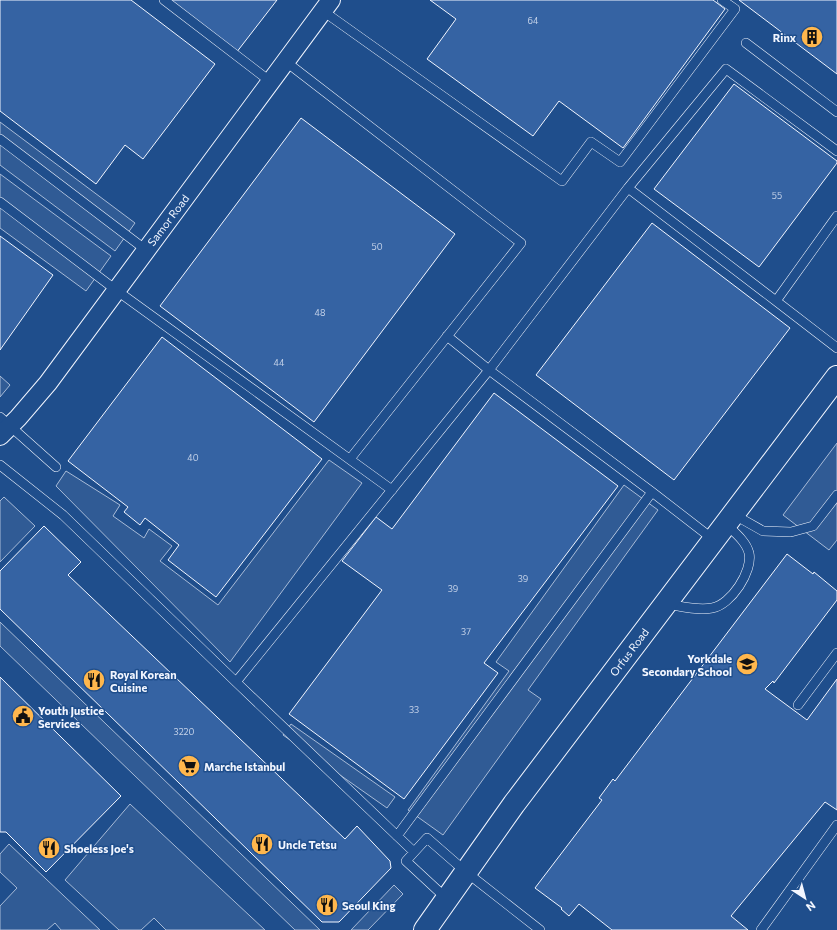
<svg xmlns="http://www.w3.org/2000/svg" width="837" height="930" font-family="Commissioner,sans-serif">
	<rect width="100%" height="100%" fill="#1f4e8c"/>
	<path fill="#305b95" stroke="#a8bbd7" d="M0,122L135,223L115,251L0,165Z
		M0,174L111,256L86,291L0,228Z
		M0,376L10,385L0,397Z
		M837,443V540L829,550L783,515Z
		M329,460L362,483L230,662L56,486L66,471L120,505L113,516L144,538L149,529L172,546L160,561L218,605Z
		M624,485L658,510L528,690L541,699L443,835L408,810L509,671L496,662Z
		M4,497L35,526L0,562V501Z
		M0,622L320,930H295L0,646Z
		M291,724L395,797L387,808L283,735Z
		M130,804L265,930H166L154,918L141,930H119L65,880Z
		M9,844L100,930H61L55,923L47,930H0V906L17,888L0,872V854Z
		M394,885L403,894L368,930H351Z"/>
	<path fill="#3563a3" stroke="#f2f6ff" d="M0,0H131L215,64L143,159L125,145L96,184L0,111Z
		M166,0H277L236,53Z
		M430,0H713L725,9L623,148L559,101L533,136L427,59L456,19Z
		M739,0H837V74Z
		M734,84L837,161V163L759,267L654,189Z
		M301,118L455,234L314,422L160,306Z
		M652,223L790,328L674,480L536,375Z
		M0,236L53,275L0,350Z
		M162,337L322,459L216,597L168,560L179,545L145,518L140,525L124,512L128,507L68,461Z
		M494,393L618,486L484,663L498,673L404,799L289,714L382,590L342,561L376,517L392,529Z
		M44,526L81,562L68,575L345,839L357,826L390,861L391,868L339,922H322L0,609V571Z
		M787,554L813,574L814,572L837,591V600L774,683L773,681L765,689L807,720L837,679V810L825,802L731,916L748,930H612L579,904L569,916L561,909L562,908L535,888L602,800L599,798L613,779L615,781Z
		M0,677L121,796L46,872L6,832H0Z"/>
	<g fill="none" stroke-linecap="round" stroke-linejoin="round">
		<g stroke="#f2f6ff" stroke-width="10">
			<path id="service" d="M164,0L271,82
				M323,11L562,181L591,142L620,162L735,9L722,0
				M746,43L837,112
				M285,61L521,243L350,459
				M0,139L146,250
				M628,188L489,370L652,492L714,540
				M0,202L116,290L392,490
				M837,216L776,301L837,348
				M776,301L628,188L726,69L837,151
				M0,417L56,467
				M0,465L63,515L236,682L414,852
				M733,514L763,531L791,532L813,526L837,495
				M666,604C681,606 697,611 712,608C731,605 753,571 749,553C746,541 734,532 726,524
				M236,682L489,370L447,336
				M798,705L837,653
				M397,836L652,492
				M447,899L406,861L427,838L466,872L540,930
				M761,930L837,825"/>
		</g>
		<g stroke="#f2f6ff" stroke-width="20">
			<path id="minor" d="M0,436L18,418L48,383L331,0"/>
		</g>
		<g stroke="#f2f6ff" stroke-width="24">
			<path id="tertiary" d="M425,930L514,804L837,377"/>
		</g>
		<use href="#service" stroke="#1f4e8c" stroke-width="9"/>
		<use href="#minor" stroke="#1f4e8c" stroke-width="18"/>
		<use href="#tertiary" stroke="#1f4e8c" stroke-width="22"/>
	</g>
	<defs>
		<g id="building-disc" transform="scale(1.15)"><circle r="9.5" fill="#ffb74d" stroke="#1f4e8c"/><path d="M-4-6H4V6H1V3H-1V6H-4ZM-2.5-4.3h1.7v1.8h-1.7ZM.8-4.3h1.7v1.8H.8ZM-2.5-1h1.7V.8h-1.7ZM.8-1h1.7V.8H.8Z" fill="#111"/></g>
		<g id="school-disc" transform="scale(1.15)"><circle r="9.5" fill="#ffb74d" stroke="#1f4e8c"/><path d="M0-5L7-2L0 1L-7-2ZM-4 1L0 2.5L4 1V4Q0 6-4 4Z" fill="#111"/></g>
		<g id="restaurant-disc" transform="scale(1.15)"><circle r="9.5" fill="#ffb74d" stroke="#1f4e8c"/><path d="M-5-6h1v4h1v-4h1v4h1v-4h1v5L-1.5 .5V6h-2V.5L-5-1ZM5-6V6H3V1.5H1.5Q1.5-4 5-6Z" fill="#111"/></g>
		<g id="civic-disc" transform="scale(1.15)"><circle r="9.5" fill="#ffb74d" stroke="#1f4e8c"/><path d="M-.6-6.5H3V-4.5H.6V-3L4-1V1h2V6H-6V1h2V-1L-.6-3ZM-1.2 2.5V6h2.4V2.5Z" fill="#111"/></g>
		<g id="supermarket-disc" transform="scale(1.15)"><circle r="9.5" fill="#ffb74d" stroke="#1f4e8c"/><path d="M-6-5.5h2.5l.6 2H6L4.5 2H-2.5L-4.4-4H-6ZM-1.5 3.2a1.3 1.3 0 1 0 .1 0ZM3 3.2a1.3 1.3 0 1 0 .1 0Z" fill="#111"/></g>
	</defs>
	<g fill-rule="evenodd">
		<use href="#building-disc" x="812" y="37"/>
		<use href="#school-disc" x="747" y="664"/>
		<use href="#restaurant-disc" x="94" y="680"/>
		<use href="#civic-disc" x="23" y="716"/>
		<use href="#supermarket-disc" x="189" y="766"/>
		<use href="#restaurant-disc" x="262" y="844"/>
		<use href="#restaurant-disc" x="49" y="848"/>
		<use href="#restaurant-disc" x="327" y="905"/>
	</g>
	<g text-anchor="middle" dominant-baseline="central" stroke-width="3" stroke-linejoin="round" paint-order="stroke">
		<g font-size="9" fill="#c3d1e8">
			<text x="533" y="20">64</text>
			<text x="777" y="195">55</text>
			<text x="377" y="246">50</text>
			<text x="320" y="312">48</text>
			<text x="279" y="362">44</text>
			<text x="193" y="457">40</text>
			<text x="523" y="578">39</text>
			<text x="453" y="588">39</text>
			<text x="466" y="631">37</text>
			<text x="414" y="709">33</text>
			<text x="184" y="731">3220</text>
		</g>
		<g font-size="11" font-weight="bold" fill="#f2f6ff" stroke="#1f4e8c" text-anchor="start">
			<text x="796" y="37" text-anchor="end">Rinx</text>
			<text x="732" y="658" text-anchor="end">Yorkdale<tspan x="732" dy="13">Secondary School</tspan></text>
			<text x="110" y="674">Royal Korean<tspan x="110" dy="13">Cuisine</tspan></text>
			<text x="38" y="710">Youth Justice<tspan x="38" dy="13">Services</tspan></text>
			<text x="204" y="766">Marche Istanbul</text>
			<text x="278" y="844">Uncle Tetsu</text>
			<text x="64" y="848">Shoeless Joe's</text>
			<text x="342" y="905">Seoul King</text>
		</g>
		<g font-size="11" fill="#f2f6ff" stroke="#1f4e8c">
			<text transform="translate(168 220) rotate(-53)">Samor Road</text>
			<text transform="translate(629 652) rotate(-53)">Orfus Road</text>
		</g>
	</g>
	<g transform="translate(805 898) rotate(144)" stroke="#1f4e8c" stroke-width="3" paint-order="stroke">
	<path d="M0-3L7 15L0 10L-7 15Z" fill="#f2f6ff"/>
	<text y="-6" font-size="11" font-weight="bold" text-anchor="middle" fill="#f2f6ff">N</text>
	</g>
</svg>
